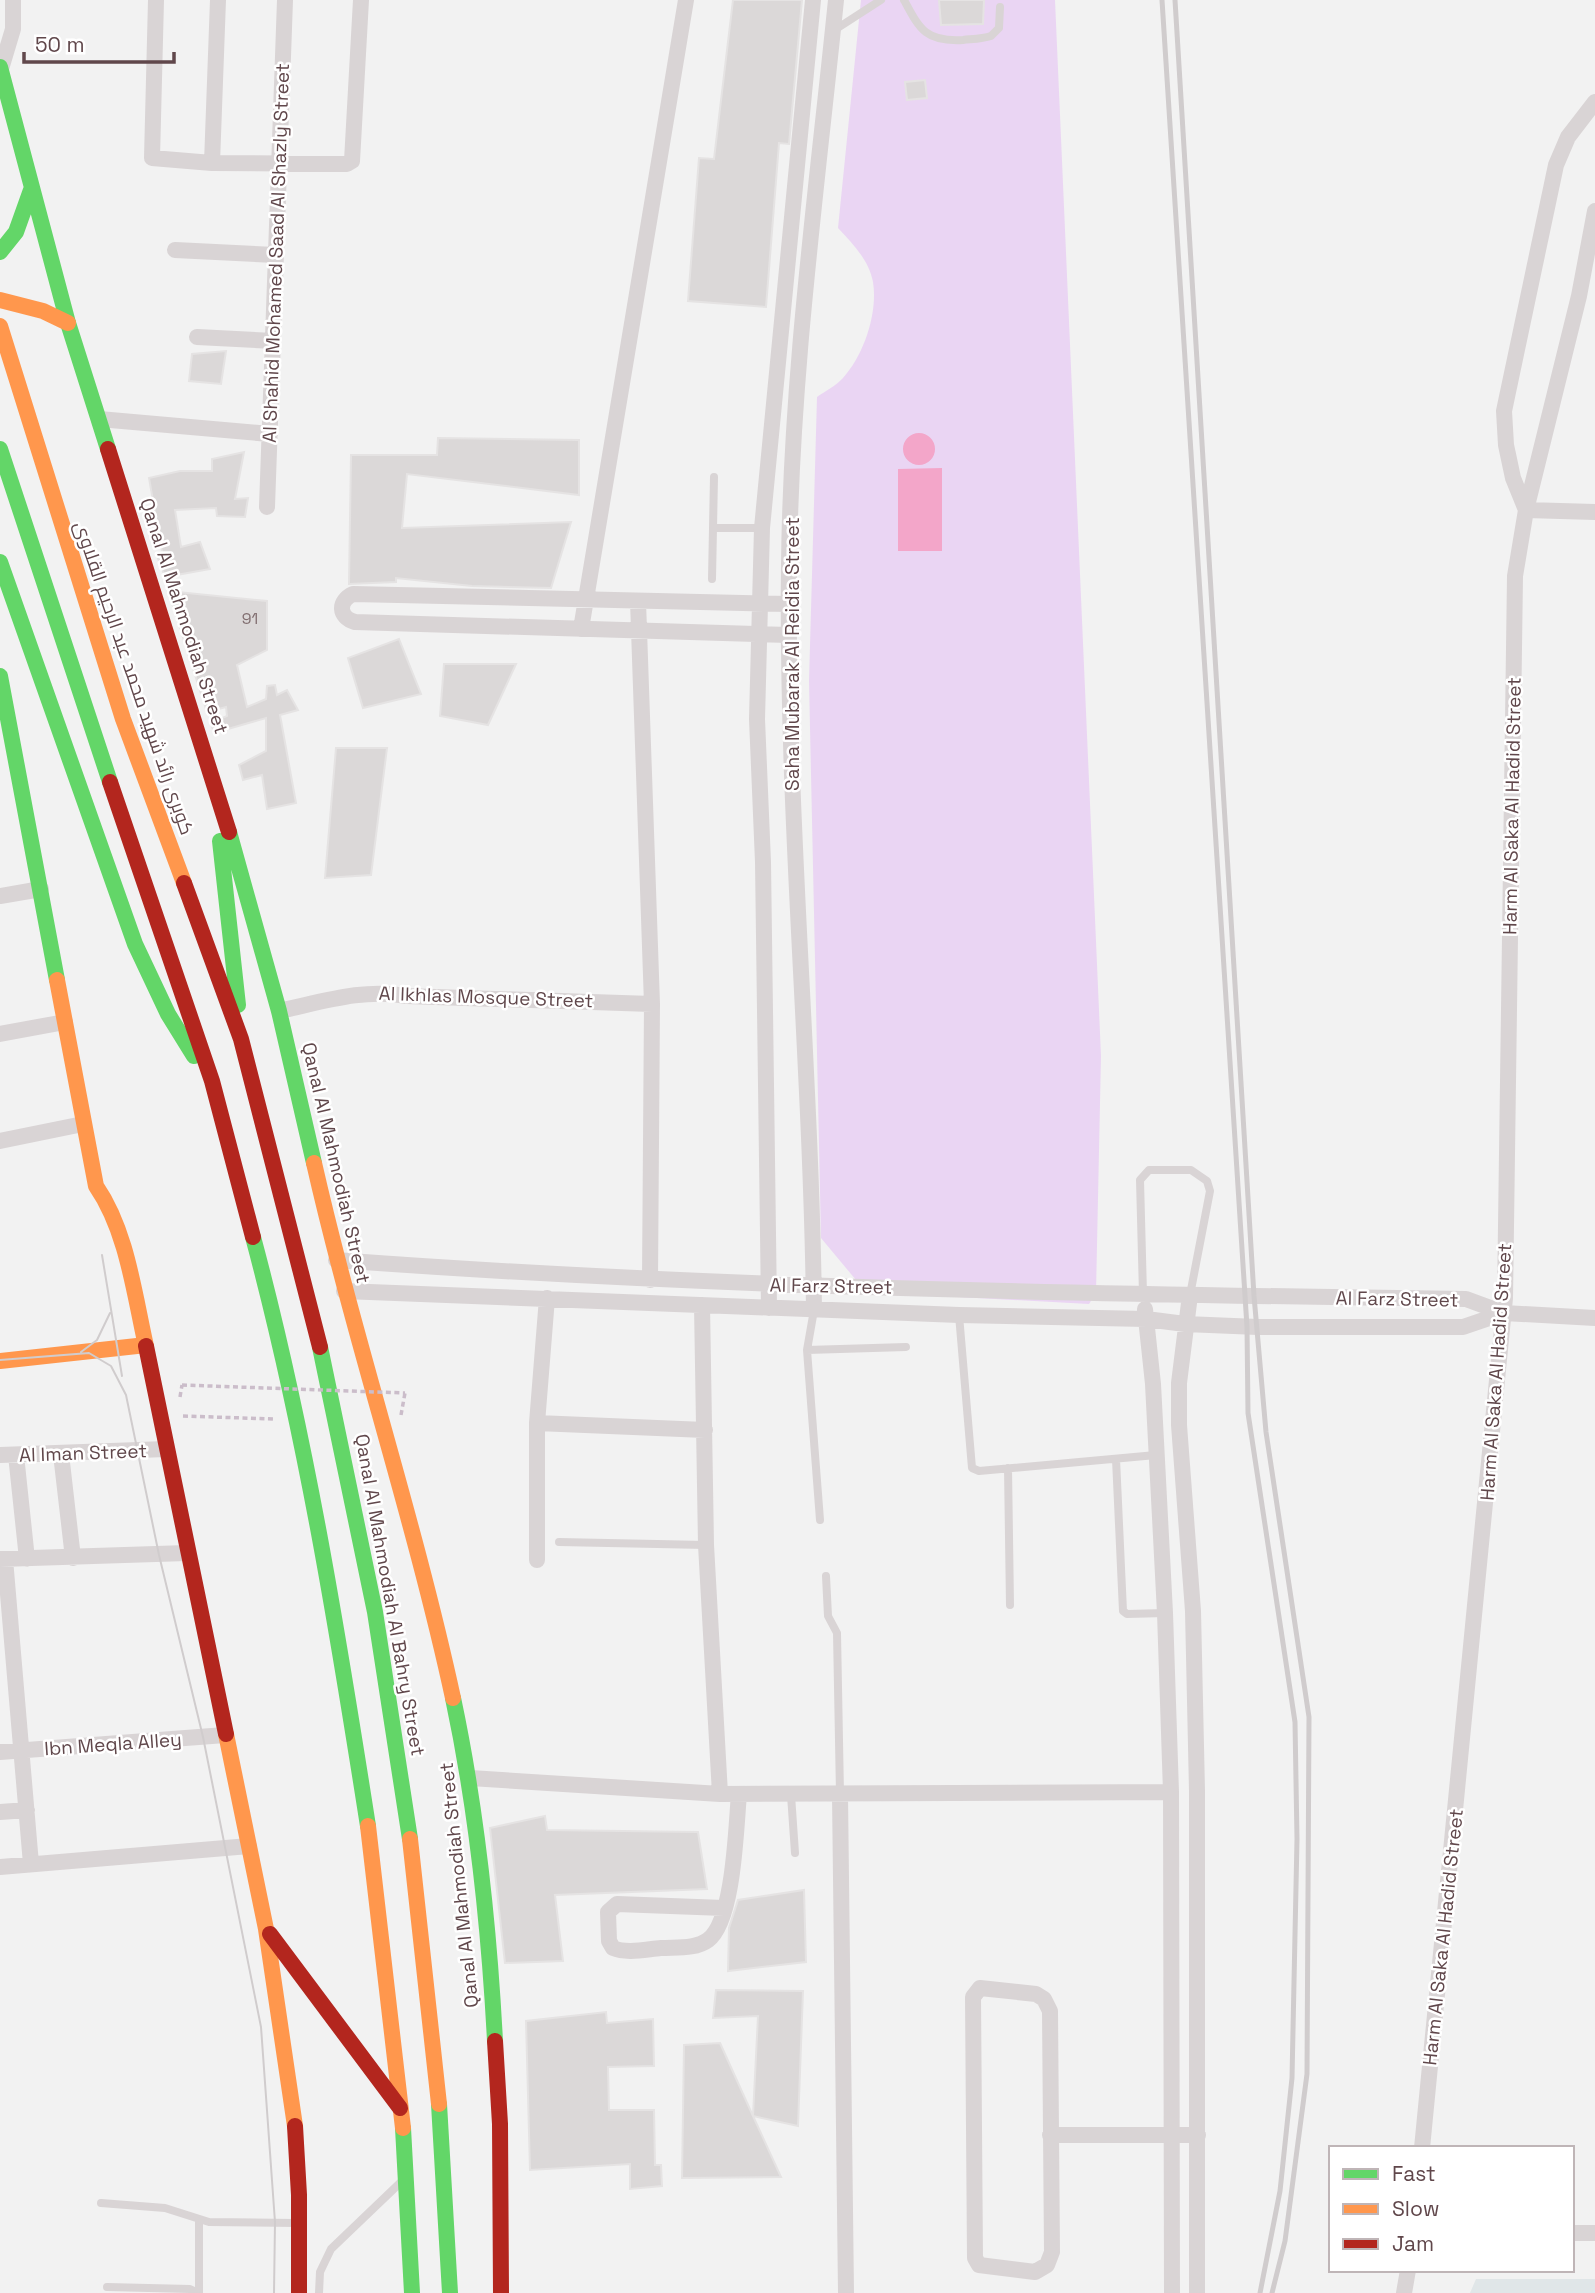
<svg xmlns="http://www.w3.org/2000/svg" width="1595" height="2293" font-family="'Space Grotesk',Cairo,sans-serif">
	<rect width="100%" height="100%" fill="#f2f2f2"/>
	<path fill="#e0e6e8" d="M1476,2279H1595V2293H1470Z"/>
	<path fill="#ead5f3" d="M861,0H1055L1101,1056L1096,1293L1089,1304L866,1292L821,1238L809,681L817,397C825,391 836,386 843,378C864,355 878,313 873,282C869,260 852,243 838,228Z"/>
	<path fill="#f3a6c9" d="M903 449a16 16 0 1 1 32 0a16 16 0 1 1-32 0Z
		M942,468V551H898V469Z"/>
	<path fill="#dbd8d8" stroke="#e5e3e3" stroke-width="2" d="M733,0H802L789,144L779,143L766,307L688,301L699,158L714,159Z
		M939,0H984L983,24L941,25Z
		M925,80L927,98L907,100L905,82Z
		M226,351L221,384L189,381L192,354Z
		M438,438L579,440V495L407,474L402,528L571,522L551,588L472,586L396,578V582L349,584L351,455H437Z
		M244,452L235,499L248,498L245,517L217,516L216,508L175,510L181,547L200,542L210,569L165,577L156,553L162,552L149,478L180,471H212V459Z
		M168,591L267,601V650L237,665L247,707L266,699L267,686L275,685L277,695L287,690L298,710L280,715L296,803L267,809L262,775L243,780L239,765L266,751V718L214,733L211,723L227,716L226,707L207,712Z
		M399,639L421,694L363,708L348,658Z
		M444,664H516L488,725L440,716Z
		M336,748H387L371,875L325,878Z
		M545,1816L547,1830L698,1832L707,1889L555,1895L563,1961L505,1963L490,1828Z
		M804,1890L806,1962L728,1971L729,1928L738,1900Z
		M716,1990L803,1991L798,2126L753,2116L758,2016L713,2018Z
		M606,2012L607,2023L653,2019L654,2066L608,2067L609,2110H654L655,2165H661L662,2186L630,2189V2164L530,2170L526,2021Z
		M720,2043L753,2116L781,2177L682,2178L684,2045Z"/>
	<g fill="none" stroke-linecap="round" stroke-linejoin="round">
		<path stroke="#cbbdca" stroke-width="3.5" stroke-dasharray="5 3.5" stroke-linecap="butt" d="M180,1397L182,1385
			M401,1415L405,1393
			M183,1416L273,1419"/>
		<path stroke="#d9d4d5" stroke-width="8" d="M904,0C920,30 926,42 963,40C972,39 982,39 991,36L999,28L1000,7
			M833,31L881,0
			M713,528H762
			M712,579L714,477
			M1143,1294L1140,1180L1149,1170H1191L1207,1181L1210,1191L1190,1295
			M814,1310L807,1350L820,1520
			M959,1315L972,1468L979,1471L1156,1455
			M807,1350L906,1347
			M1116,1459L1123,1611L1127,1614L1165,1613
			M1008,1468L1010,1605
			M559,1542L706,1545
			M826,1576L828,1616L837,1633L840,1794
			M791,1795L795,1853
			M101,2203L165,2208L209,2222L296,2223
			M107,2287L190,2289L198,2293
			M199,2293V2220
			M319,2293L320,2272L331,2249L401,2182"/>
		<path stroke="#d9d4d5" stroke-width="16" d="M156,0L152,158L212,163L347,164L352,161L361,0
			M1,69L13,29V0
			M212,163L218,0
			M175,250L275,255
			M197,337L273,341
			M99,419L270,434
			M267,507L285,0
			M1526,510L1513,478L1506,445L1504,411L1556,165L1568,137L1595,102
			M1526,510L1595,512
			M638,601L652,1004L650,1280
			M581,629L686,0
			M789,635L355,622C338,617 338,601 353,594L789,604
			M0,896L41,889
			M279,1011C322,1002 363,988 406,996L652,1004
			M0,1034L65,1022
			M0,1141L83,1124
			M336,1260C712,1288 1089,1294 1466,1299L1504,1313L1595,1318
			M344,1291L959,1315L1146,1319L1185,1324L1258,1327H1463L1504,1313
			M1190,1295L1179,1383V1425L1193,1611L1197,1791V2293
			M702,1305L706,1545L720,1794
			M769,1308L763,862L757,719L762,528L813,0
			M1145,1309L1153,1384L1165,1613L1171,1792L1172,2293
			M814,1310C811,1061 786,813 789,565C791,375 817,188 836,0
			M537,1423L705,1430
			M61,1454L73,1558
			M0,1455L166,1449
			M16,1455L27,1559
			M0,1559L187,1553
			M5,1559L31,1864
			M537,1560V1423L547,1298
			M0,1752L225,1735
			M470,1778L720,1794L1171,1792
			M840,1795L846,2293
			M0,1812L27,1810
			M0,1867L249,1846
			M724,1908L617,1904L608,1912L609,1941L613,1948C627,1954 647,1949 661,1948C677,1947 696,1949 708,1940C734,1921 736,1826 739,1794
			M980,1988L1036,1994L1044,1999L1050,2011L1052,2252L1047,2265L1035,2272L979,2265L975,2258L973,1997Z
			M1050,2135H1198
			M1422,2148L1505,1298L1515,576L1526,510L1579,296L1595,211
			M1572,2233H1595
			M1404,2293L1408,2270"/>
		<path stroke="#63d668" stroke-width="16" d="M0,67L68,323L108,449
			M0,252L16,232L31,190
			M0,449L110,782
			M0,562L135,944L168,1014L194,1056
			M0,676L57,980
			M229,832L279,1011L314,1163
			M220,841L238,1005
			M253,1237C305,1431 337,1628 368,1826
			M320,1347L375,1612L410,1839
			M453,1698C477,1811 489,1926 495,2041
			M439,2104L450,2293
			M403,2128L412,2293"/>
		<path stroke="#ff974d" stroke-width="16" d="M0,300L43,311L68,323
			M0,326L123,719L184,883
			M57,980L96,1186C127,1231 134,1293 146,1346
			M314,1163C355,1343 414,1518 453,1698
			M0,1361L146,1345
			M226,1734L266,1929L295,2126
			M368,1826L403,2128
			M410,1839L439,2104"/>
		<path stroke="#b3261e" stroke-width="16" d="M108,449L229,832
			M110,782L212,1081L253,1237
			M184,883L241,1039L320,1347
			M146,1346L226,1734
			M270,1934L400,2108
			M495,2041L500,2124L501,2293
			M295,2126L299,2195V2293"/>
		<path stroke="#d0cccd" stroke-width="2" d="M102,1255L122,1376
			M81,1352L97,1340L110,1313
			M0,1360L89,1353L111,1366L126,1395L159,1555L203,1737L261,2027L275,2222L274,2293"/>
		<path stroke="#d0cccd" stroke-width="5" d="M1162,0L1247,1327L1248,1413L1295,1722L1297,1839L1292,2078L1280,2191L1260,2293
			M1175,0L1254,1296L1266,1432L1309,1717L1307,2074L1285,2241L1272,2293"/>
		<path stroke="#cbbdca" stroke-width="3.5" stroke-dasharray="5 3.5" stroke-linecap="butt" d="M182,1385L405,1393"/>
	</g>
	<g text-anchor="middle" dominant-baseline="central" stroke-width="5" stroke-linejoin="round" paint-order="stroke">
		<g font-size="16" fill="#816e70">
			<text x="250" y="618">91</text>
		</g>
		<g font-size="19" fill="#60474b" stroke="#fff">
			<text transform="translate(276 253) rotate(-88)">Al Shahid Mohamed Saad Al Shazly Street</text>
			<text transform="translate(184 616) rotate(72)">Qanal Al Mahmodiah Street</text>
			<text transform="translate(792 654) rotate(-90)">Saha Mubarak Al Reidia Street</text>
			<text transform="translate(134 678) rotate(71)">كوبرى رائد شهيد محمد عبد الرحيم القلاوى</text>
			<text transform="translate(1512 806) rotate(-89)">Harm Al Saka Al Hadid Street</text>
			<text transform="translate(486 997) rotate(2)">Al Ikhlas Mosque Street</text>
			<text transform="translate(336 1163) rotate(77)">Qanal Al Mahmodiah Street</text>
			<text transform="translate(831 1286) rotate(1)">Al Farz Street</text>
			<text transform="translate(1397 1299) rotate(1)">Al Farz Street</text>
			<text transform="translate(1496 1372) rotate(-86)">Harm Al Saka Al Hadid Street</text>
			<text transform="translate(83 1453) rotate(-2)">Al Iman Street</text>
			<text transform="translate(390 1595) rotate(80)">Qanal Al Mahmodiah Al Bahry Street</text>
			<text transform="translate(113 1744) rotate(-4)">Ibn Meqla Alley</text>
			<text transform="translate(459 1885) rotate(-96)">Qanal Al Mahmodiah Street</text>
			<text transform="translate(1443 1937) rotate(-84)">Harm Al Saka Al Hadid Street</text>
		</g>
	</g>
	<rect x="1329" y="2146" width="245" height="126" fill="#ffffff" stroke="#bfb5b7" stroke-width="2"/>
	<rect x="1343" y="2169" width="35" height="10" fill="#63d668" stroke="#bfb5b7" stroke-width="2"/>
	<text x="1392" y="2181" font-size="21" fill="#60474b">Fast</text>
	<rect x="1343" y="2204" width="35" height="10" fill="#ff974d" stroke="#bfb5b7" stroke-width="2"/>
	<text x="1392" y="2216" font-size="21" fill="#60474b">Slow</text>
	<rect x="1343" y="2239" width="35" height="10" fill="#b3261e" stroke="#bfb5b7" stroke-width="2"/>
	<text x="1392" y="2251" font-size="21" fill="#60474b">Jam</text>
	<path d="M24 52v10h150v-10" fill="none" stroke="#60474b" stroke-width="3.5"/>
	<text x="35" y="52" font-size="21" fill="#60474b" stroke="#ffffff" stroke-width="5" paint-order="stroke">50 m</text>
</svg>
